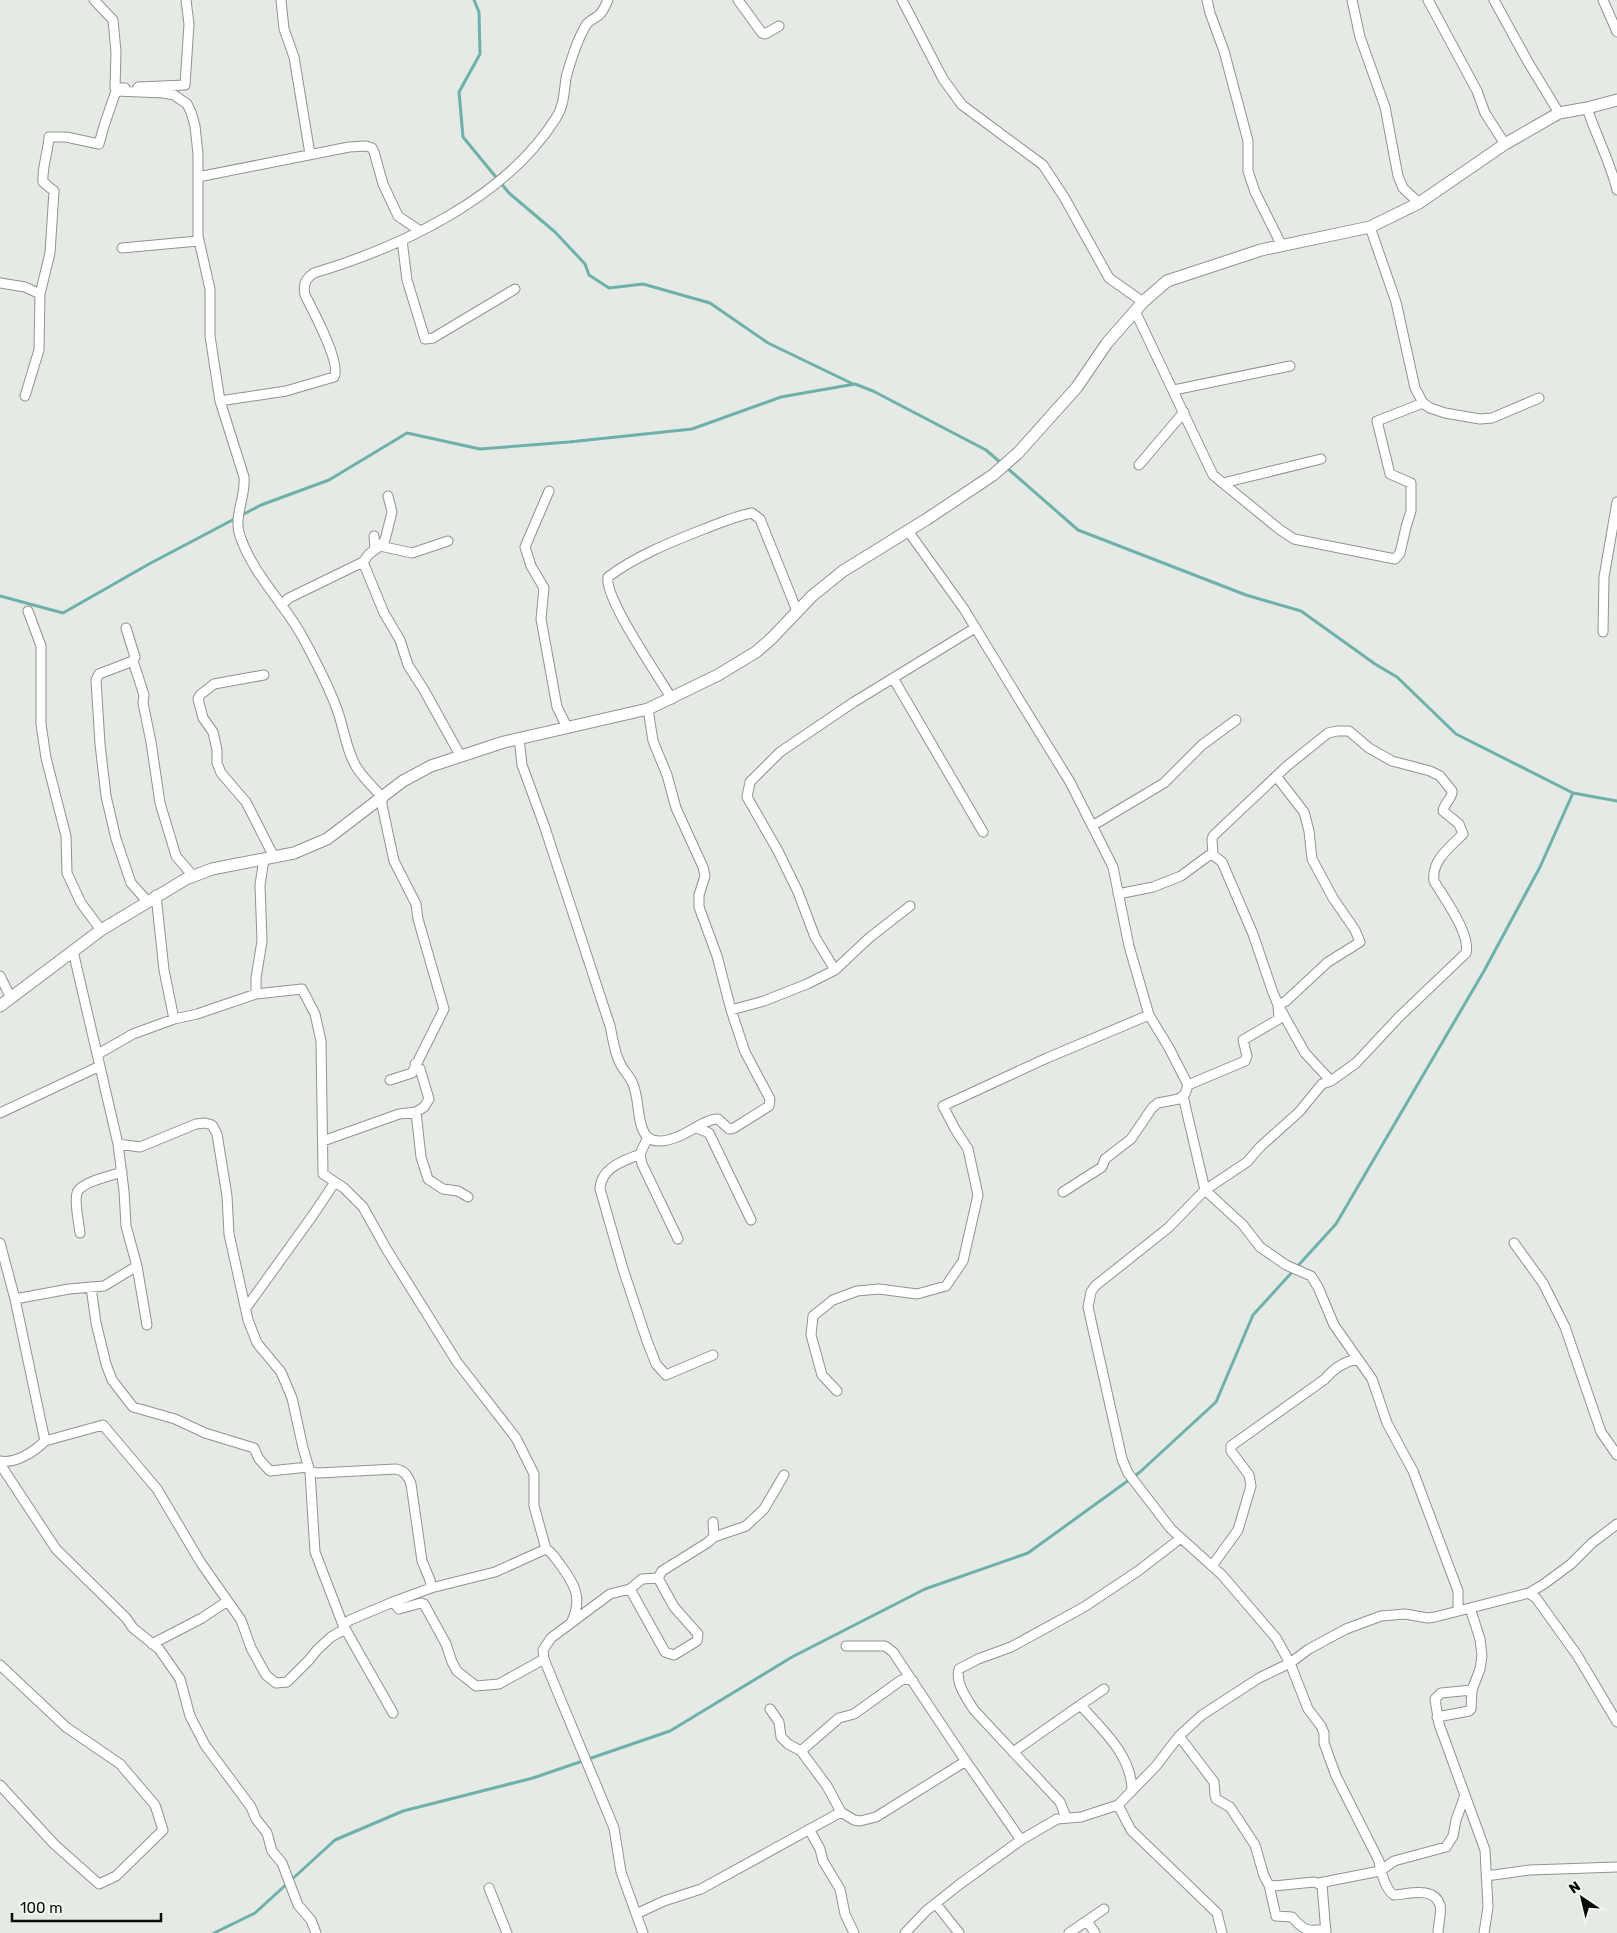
<svg xmlns="http://www.w3.org/2000/svg" width="1617" height="1933" font-family="Rubik,sans-serif">
	<rect width="100%" height="100%" fill="#e5eae4"/>
	<g fill="none" stroke-linecap="round" stroke-linejoin="round">
		<path stroke="#6eb1ac" stroke-width="3" d="M474,0L479,12L480,54L459,92L463,137L509,193L555,232L585,264L589,275L609,288L643,284L710,303L768,343L853,384
			M1006,467L1078,530L1246,595L1301,611L1375,664L1397,677L1456,734L1573,793L1617,801
			M0,596L63,613L149,564L261,505L329,480L407,433L480,449L569,442L692,429L781,397L855,384L873,391L986,450L1001,463
			M214,1933L255,1913L335,1840L403,1811L533,1778L670,1731L792,1657L925,1589L1028,1553L1140,1472L1216,1402L1253,1315L1336,1224L1484,971L1540,867L1573,793"/>
		<g stroke="#8f948f" stroke-width="11">
			<path id="street" d="M94,0L113,20L116,52L115,88H125
				M281,0L284,29L294,57L310,154
				M738,0L762,33L765,34L779,26
				M902,0L943,79L962,105L1043,165L1064,197L1109,278L1143,302
				M1207,0L1210,13L1224,51L1248,141V171L1255,192L1282,246
				M1352,0L1360,37L1385,107L1398,176L1403,188L1419,203
				M1428,0L1477,91L1485,113L1505,144
				M1494,0L1528,62L1559,113
				M1603,0L1617,32
				M138,87L185,85L189,24L186,0
				M1587,108C1596,136 1610,161 1617,190
				M198,177L349,147L366,146L372,148L374,152L383,184L398,216L420,231
				M1370,227L1396,302L1415,388L1423,403L1430,408L1445,413L1480,419L1492,418L1539,398
				M402,240L407,280L425,339L433,338L515,289
				M122,248L198,241
				M0,283L25,287L40,294
				M1135,311L1213,475L1279,529L1294,539L1395,559L1400,553L1406,527L1411,511V483L1390,474L1377,421L1423,403
				M1174,390L1290,366
				M25,396L39,350L40,294L50,253L54,191L43,182C42,167 48,152 49,137H66L99,144L104,126L116,91L164,93L174,95L187,104L191,112L195,126L198,154V236L210,289V336L220,401L244,477C246,498 233,516 240,536C253,574 283,602 302,636C314,658 326,681 335,704C344,725 345,749 357,768C364,779 374,788 382,797V805L394,861L416,904L418,919L444,1009L412,1073L390,1080
				M220,401L286,391L334,377C342,364 312,309 305,295C303,285 305,279 314,273C401,247 506,198 556,118C564,106 564,92 566,78C568,69 572,58 575,49C578,41 582,32 586,25C589,20 597,18 601,13C604,9 606,4 608,0
				M1139,465L1184,412
				M1223,483L1321,459
				M549,491L525,547L531,566L544,588L541,619L557,707L567,727
				M908,531L964,609L1020,701L1070,782L1113,867L1129,946L1149,1015L1169,1048L1188,1085L1185,1094L1179,1099L1158,1103L1152,1108L1131,1139L1105,1159L1102,1167L1063,1192
				M374,536L375,549
				M380,546L412,553L448,541
				M363,562L384,613L400,640L408,665L424,690L460,755
				M281,605L289,598L363,562L369,554L380,546L385,540L392,512L388,496
				M28,611L41,646V724L46,758L66,836L67,873L81,903L101,930
				M126,628L135,657L133,661L99,674L96,680L100,744L106,796L116,839L131,883L147,901
				M1603,632L1604,577L1617,502
				M133,661L144,695L143,703L151,742L160,803L176,856L193,876
				M264,675L214,684L200,695L198,699L203,718L213,732L217,750V763L221,773L246,802L274,857
				M893,678L983,832
				M672,699C659,677 604,598 608,577C636,556 671,542 704,529C720,523 735,516 752,513L760,519L797,611
				M519,738L522,765L544,825L610,1026C613,1038 614,1052 620,1063C623,1070 629,1075 632,1082C644,1104 629,1156 677,1137C689,1133 707,1118 718,1119L729,1129L734,1128L769,1106L770,1099L745,1052L731,1010L717,956L699,907V895L705,876L703,867L676,808L667,775L653,741L648,709
				M1276,776L1304,812L1309,831L1312,859L1333,898L1355,930L1360,942L1328,962L1286,1001L1278,1005
				M1092,826L1164,783L1202,745L1236,720
				M1213,855L1212,840L1213,836L1287,766L1328,733L1337,731H1349L1369,748L1392,761L1430,771L1440,776L1452,791C1453,798 1444,803 1443,811L1459,824L1463,834C1450,847 1431,861 1434,881C1444,898 1471,934 1466,953L1399,1017L1356,1063L1331,1081
				M1118,894L1153,887L1181,876L1208,856L1213,855L1222,862L1253,934L1272,990L1278,1005L1305,1053L1331,1081L1322,1084L1299,1112L1260,1147L1247,1162L1205,1190L1168,1228L1095,1286L1091,1292L1088,1307L1122,1459L1128,1473L1171,1529L1222,1575L1276,1638L1290,1663L1308,1709L1321,1726L1324,1733V1743L1336,1776L1379,1861C1380,1870 1386,1891 1394,1895C1409,1894 1434,1886 1440,1905C1442,1912 1438,1925 1438,1933
				M156,895L164,970L174,1019
				M73,951L118,1144L124,1191L126,1226L137,1266L147,1325
				M835,970L815,937L798,892L778,851L747,797L750,782L780,752L854,702L975,628
				M0,976L11,998
				M256,994V978L262,941L260,885L264,859
				M731,1010L764,1001L807,984L835,970L869,938L910,906
				M98,1054L133,1034L174,1019L197,1014L256,994L302,989L315,1014L321,1041L323,1174L344,1188L363,1207L387,1250L457,1362L516,1438L534,1474V1506L546,1549C552,1552 555,1558 559,1563C574,1583 583,1597 572,1621
				M1188,1085L1245,1061L1247,1056L1243,1040L1279,1019L1278,1005
				M1183,1096L1205,1190L1243,1225L1260,1247L1286,1265L1311,1276L1318,1287L1334,1325L1372,1379L1387,1423L1413,1471L1458,1591V1610
				M416,1112L421,1157L428,1179L443,1189L458,1191L468,1197
				M0,1113L100,1066
				M697,1128L709,1133L751,1220
				M648,1137L640,1154L642,1164L678,1239
				M323,1141L399,1114L416,1112L424,1107L429,1099L420,1069L415,1064
				M118,1144L140,1147L196,1124L205,1123L212,1125L217,1134L227,1196L229,1234L248,1320L257,1343L281,1372L292,1398L303,1448L310,1472L318,1473L396,1469C405,1471 408,1476 411,1484L422,1561L430,1580L431,1588
				M640,1154C624,1161 601,1167 600,1189L623,1269L647,1341L656,1364L666,1375L713,1355
				M80,1233C79,1223 74,1202 77,1193C80,1182 111,1176 122,1172
				M0,1243L15,1299L45,1441C34,1452 15,1464 0,1461
				M1514,1243L1543,1283L1565,1327L1601,1432L1617,1455
				M91,1287L96,1323L106,1364L112,1380L133,1407L175,1419L205,1433L254,1448L259,1459L270,1471L308,1467
				M15,1299L69,1289L104,1286L137,1266
				M246,1308L313,1215L335,1182
				M837,1391L822,1375L811,1335L813,1316L833,1300L857,1291L879,1289L917,1294L946,1286L963,1261L978,1195L968,1149L955,1129L943,1106L1047,1058L1149,1015
				M45,1441L103,1425L157,1489L201,1563L241,1620L251,1648L266,1675L276,1683L287,1682L309,1660L317,1650L331,1637L345,1629
				M0,1464L56,1549L126,1618L133,1628L159,1649L180,1679L190,1716L205,1745L251,1807L256,1819L267,1833L272,1851L282,1863L298,1905L311,1920L316,1933
				M310,1472L315,1552L343,1625L350,1620L393,1602L431,1588L495,1572L546,1549
				M714,1537L746,1526L764,1509L784,1475
				M1212,1566L1238,1530L1251,1486L1249,1475L1231,1451V1446L1325,1379C1334,1368 1343,1362 1357,1359
				M658,1578L662,1571L707,1543L714,1537L713,1522
				M630,1589L665,1652L674,1655L697,1641L698,1634L674,1607L658,1578
				M1529,1593L1536,1598L1577,1655L1617,1722
				M393,1602L399,1609L421,1603L424,1604L446,1644L452,1662L457,1671L476,1686L499,1684L544,1659
				M343,1625L393,1713
				M152,1644L202,1618L226,1602
				M846,1646H885L893,1652L963,1757L1021,1840
				M0,1665L66,1727L120,1764L155,1805L163,1830L116,1876L99,1884L54,1844L0,1785
				M1472,1690L1441,1693L1435,1699L1439,1724L1485,1850L1488,1907L1484,1933
				M1079,1706L1104,1689
				M770,1709L779,1722L781,1737L788,1744L801,1751L827,1786L841,1812L854,1820L860,1821L876,1817L966,1761
				M1437,1717L1469,1711L1471,1709L1472,1690L1480,1669L1482,1656L1480,1639L1470,1608
				M1179,1736L1214,1782L1215,1795L1216,1799L1230,1807L1255,1845L1264,1876L1269,1885L1276,1916L1292,1917C1304,1931 1308,1932 1326,1929
				M801,1751L839,1718L854,1714L900,1681L907,1678L913,1681
				M1013,1752L1079,1706L1083,1708C1105,1732 1132,1757 1132,1791
				M1118,1805L1131,1830L1217,1913L1222,1933
				M1066,1817L1060,1802L974,1710C967,1699 955,1683 959,1669L978,1659L1011,1647L1084,1607L1138,1571L1181,1538
				M809,1829L820,1849L823,1861L840,1889L845,1914L854,1933
				M1486,1876L1530,1870L1617,1867
				M1319,1883L1380,1871L1394,1861L1446,1847L1453,1836L1456,1820L1465,1795
				M1269,1885L1274,1886L1314,1882L1322,1885L1326,1933
				M489,1888L507,1933
				M936,1904L959,1933
				M636,1914L664,1901L701,1889L841,1812
				M1087,1921L1095,1933
				M643,1933L621,1872L614,1828L548,1669L544,1659L543,1650L551,1638L610,1594L630,1589L642,1579L658,1578
				M905,1933L926,1911L960,1884L1021,1840L1057,1819L1081,1817L1118,1805L1156,1766L1179,1736L1202,1715L1259,1678L1290,1663L1309,1649L1346,1629L1381,1616L1405,1614L1428,1618L1435,1617L1529,1593L1544,1584L1571,1564L1592,1543L1617,1524
				M1069,1933L1104,1909"/>
		</g>
		<g stroke="#8f948f" stroke-width="13">
			<path id="secondary" d="M0,1006L101,930L186,879L212,869L294,853L327,839L403,781L431,766L504,742L648,709L718,675L756,652L771,639L812,596L843,571L927,519L993,475L1018,453L1077,387L1107,343L1143,302L1167,281L1261,250L1370,227L1419,203L1505,144L1559,113L1587,108L1617,100"/>
		</g>
		<use href="#street" stroke="#fff" stroke-width="9"/>
		<use href="#secondary" stroke="#fff" stroke-width="11"/>
	</g>
	<g transform="translate(1582 1898) rotate(325)" stroke="#f2f7f1" stroke-width="4" paint-order="stroke">
	<path d="M0-4L9 19L0 12L-9 19Z" fill="#0a0c0a"/>
	<text y="-8" font-size="14" font-weight="bold" text-anchor="middle" fill="#0a0c0a">N</text>
	</g>
	<path d="M12 1913v8h149v-8" fill="none" stroke="#0a0c0a" stroke-width="2.5"/>
	<text x="20" y="1913" font-size="15" fill="#0a0c0a" stroke="#f2f7f1" stroke-width="4" paint-order="stroke">100 m</text>
</svg>
